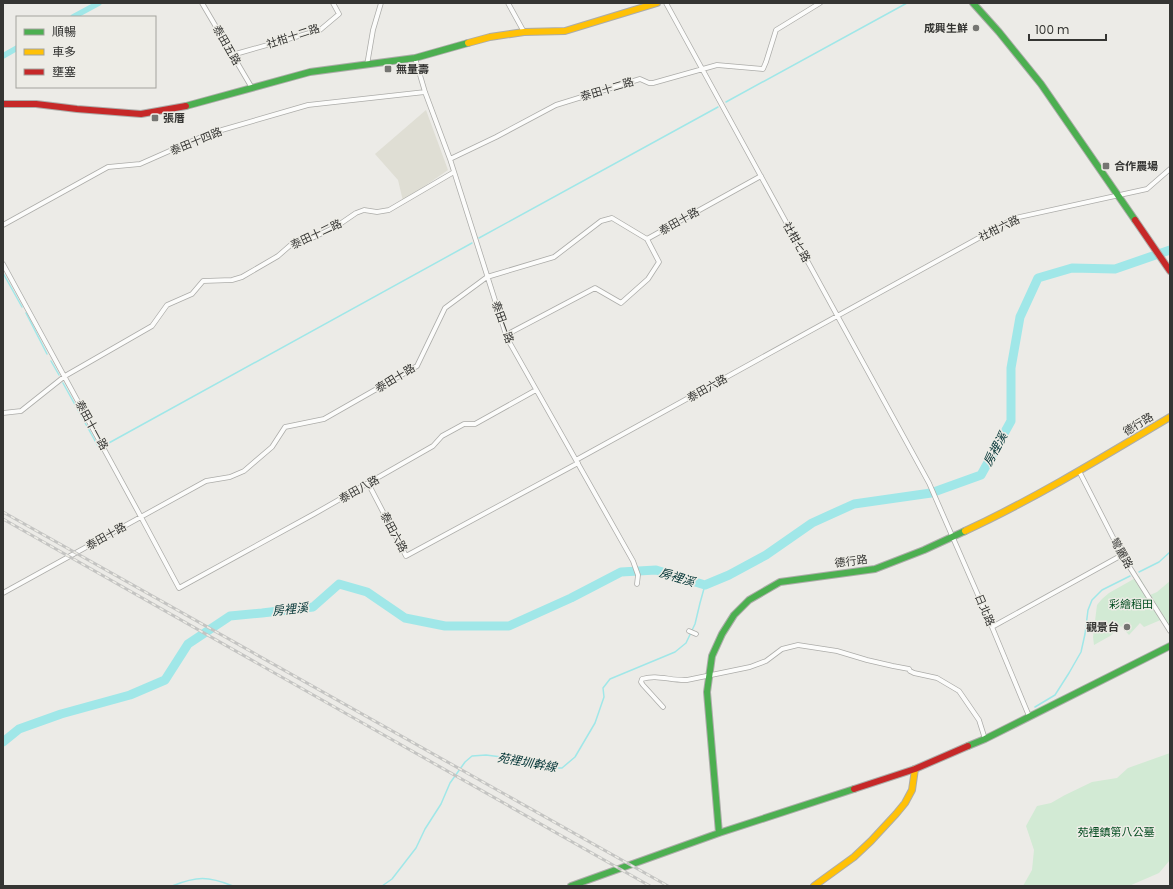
<svg xmlns="http://www.w3.org/2000/svg" width="1173" height="889" font-family="Poppins,'Noto Sans TC',sans-serif">
	<rect width="100%" height="100%" fill="#ecebe7"/>
	<path fill="#dfded4" d="M426,110L448,170L403,201L398,180L375,154Z"/>
	<path fill="#d2ead4" d="M1139,576L1150,595L1157,592L1170,581V630L1163,619L1144,627L1140,623L1129,635L1121,626L1110,636L1094,645L1093,637L1097,605L1102,599L1109,593Z
		M1170,753V860L1159,873L1129,886H1023L1032,870L1034,850L1026,826L1037,806L1051,803L1065,795L1092,782L1117,778L1128,768Z"/>
	<g fill="none" stroke-linecap="round" stroke-linejoin="round">
		<path stroke="#a0e7e8" stroke-width="1.5" d="M726,102L907,3
			M479,238L718,107
			M3,273L22,307
			M26,313L47,354
			M51,361L59,375
			M63,383L99,448
			M107,444L472,243
			M1139,572L1159,562L1170,552
			M1035,707L1055,695L1069,673L1081,652L1085,634L1088,610L1092,600L1102,590L1130,576
			M172,886C197,876 208,876 233,886
			M382,886L392,879L416,848L425,829L441,804L450,783L465,762L472,756L486,755L509,758L548,768H562L575,757L595,723L604,697L603,688L610,679L675,652L686,643L695,624L700,603L705,585"/>
		<path stroke="#a0e7e8" stroke-width="5.5" d="M73,17L99,3
			M3,56L17,48"/>
		<path stroke="#a0e7e8" stroke-width="9" d="M3,742L19,729L61,714L130,695L165,680L188,644L230,616L262,613L313,607L339,584L367,592L405,618L445,626H509L571,598L621,572L656,570L705,585L729,575L766,555L812,523L854,504L931,493L981,475L1011,421V368L1020,317L1038,278L1072,268L1115,269L1170,250"/>
		<g stroke="#acaca9" stroke-width="5.5">
			<path id="street" d="M202,3L252,88
				M508,3L524,32
				M666,3L929,483L992,627L1029,716
				M232,55L320,30L339,14L333,3
				M415,58L425,92L450,159L507,338L633,561L638,575L637,584
				M367,65L373,30L381,3
				M450,159L496,137L556,105L640,79L649,83H653L717,65L763,69L766,62L776,30L820,3
				M3,225L108,167L140,164L208,134L308,105L425,92
				M3,264L141,517L179,588L314,514L433,446L442,436L464,424H475L536,390
				M506,335L595,288L621,303L648,279L659,262L647,239
				M3,413L21,411L65,376L152,326L167,305L192,294L203,281L232,280L242,277L278,256L294,242L310,239L337,226L356,213L364,210L377,212L389,210L454,172
				M576,460L1015,218L1147,189L1170,169
				M1079,471L1122,555L1170,631
				M368,483L406,556L578,463
				M3,593L206,481L230,477L244,471L272,447L285,427L324,419L417,366L445,308L487,277L554,257L601,221L612,218L647,239L761,176
				M992,627L1122,555
				M689,631L696,634
				M663,707L643,685L641,682L642,679C657,674 671,681 687,680L750,667L766,661L782,649L798,645L837,651L867,660L893,666L909,669L910,671L914,673L937,678L959,691L979,720L985,739"/>
		</g>
		<g stroke="#acaca9" stroke-width="8">
			<path id="fast" d="M973,3L999,32L1041,84L1135,220
				M186,106L310,72L415,58L468,43
				M968,746L985,739L1170,646
				M719,833L707,692L712,656L722,634L734,615L749,600L780,582L875,569L924,550L965,531
				M571,886L719,833L854,789"/>
		</g>
		<g stroke="#acaca9" stroke-width="8">
			<path id="slow" d="M468,43L490,37L524,32L565,31L657,3
				M965,531C1036,498 1103,457 1170,417
				M814,886L854,857L871,841L896,814L905,803L912,790L915,769"/>
		</g>
		<g stroke="#acaca9" stroke-width="8">
			<path id="jam" d="M3,104H36L77,109L141,114L186,106
				M1135,220L1170,271
				M854,789L915,769L968,746"/>
		</g>
		<use href="#street" stroke="#fcfcfb" stroke-width="4"/>
		<use href="#fast" stroke="#4caf50" stroke-width="6"/>
		<use href="#slow" stroke="#ffc107" stroke-width="6"/>
		<use href="#jam" stroke="#c62828" stroke-width="6"/>
		<g stroke="#c4c4c2" stroke-width="3">
			<path id="rail" d="M3,512L668,886
				M3,519L650,886"/>
		</g>
		<use href="#rail" stroke="#edece6" stroke-width="1.5" stroke-dasharray="4.5" stroke-linecap="butt"/>
	</g>
	<g fill="#757572" stroke="#edece6" stroke-width="1.5">
		<circle cx="976" cy="28" r="4"/>
		<rect x="384" y="65" width="8" height="8" rx="2"/>
		<rect x="151" y="114" width="8" height="8" rx="2"/>
		<rect x="1102" y="162" width="8" height="8" rx="2"/>
		<circle cx="1127" cy="627" r="4"/>
	</g>
	<g text-anchor="middle" dominant-baseline="central" stroke-width="3" stroke-linejoin="round" paint-order="stroke">
		<g font-size="11" font-weight="bold" fill="#353533" stroke="#edece6" text-anchor="start">
			<text x="968" y="28" text-anchor="end">成興生鮮</text>
			<text x="396" y="69">無量壽</text>
			<text x="163" y="118">張厝</text>
			<text x="1114" y="166">合作農場</text>
			<text x="1119" y="627" text-anchor="end">觀景台</text>
		</g>
		<g font-size="11" fill="#353533" stroke="#edece6">
			<text transform="translate(293 36) rotate(-18)">社柑十二路</text>
			<text transform="translate(227 45) rotate(60)">泰田五路</text>
			<text transform="translate(607 89) rotate(-17)">泰田十二路</text>
			<text transform="translate(196 141) rotate(-22)">泰田十四路</text>
			<text transform="translate(679 221) rotate(-29)">泰田十路</text>
			<text transform="translate(999 228) rotate(-26)">社柑六路</text>
			<text transform="translate(316 234) rotate(-25)">泰田十二路</text>
			<text transform="translate(797 242) rotate(61)">社柑七路</text>
			<text transform="translate(503 322) rotate(70)">泰田一路</text>
			<text transform="translate(395 378) rotate(-31)">泰田十路</text>
			<text transform="translate(707 388) rotate(-29)">泰田六路</text>
			<text transform="translate(1138 424) rotate(-31)">德行路</text>
			<text transform="translate(92 425) rotate(61)">泰田十一路</text>
			<text transform="translate(359 489) rotate(-29)">泰田八路</text>
			<text transform="translate(394 532) rotate(62)">泰田六路</text>
			<text transform="translate(106 536) rotate(-29)">泰田十路</text>
			<text transform="translate(1122 553) rotate(61)">彎麗路</text>
			<text transform="translate(851 561) rotate(-7)">德行路</text>
			<text transform="translate(985 610) rotate(67)">日北路</text>
		</g>
		<g font-size="11" fill="#034c1f" stroke="#edece6">
			<text x="1131" y="604">彩繪稻田</text>
			<text x="1116" y="832">苑裡鎮第八公墓</text>
		</g>
		<g font-size="12" font-style="italic" fill="#003335" stroke="#edece6">
			<text transform="translate(995 449) rotate(-61)">房裡溪</text>
			<text transform="translate(677 577) rotate(17)">房裡溪</text>
			<text transform="translate(290 609) rotate(-6)">房裡溪</text>
			<text transform="translate(527 762) rotate(10)">苑裡圳幹線</text>
		</g>
	</g>
	<rect width="1173" height="889" fill="none" stroke="#353533" stroke-width="8"/>
	<rect x="16" y="16" width="140" height="72" fill="#edece6" stroke="#a3a39e"/>
	<rect x="24" y="29" width="20" height="6" fill="#4caf50" stroke="#a3a39e"/>
	<text x="52" y="36" font-size="12" fill="#353533">順暢</text>
	<rect x="24" y="49" width="20" height="6" fill="#ffc107" stroke="#a3a39e"/>
	<text x="52" y="56" font-size="12" fill="#353533">車多</text>
	<rect x="24" y="69" width="20" height="6" fill="#c62828" stroke="#a3a39e"/>
	<text x="52" y="76" font-size="12" fill="#353533">壅塞</text>
	<path d="M1029 34v6h77v-6" fill="none" stroke="#353533" stroke-width="2"/>
	<text x="1035" y="34" font-size="12" fill="#353533" stroke="#edece6" stroke-width="3" paint-order="stroke">100 m</text>
</svg>
